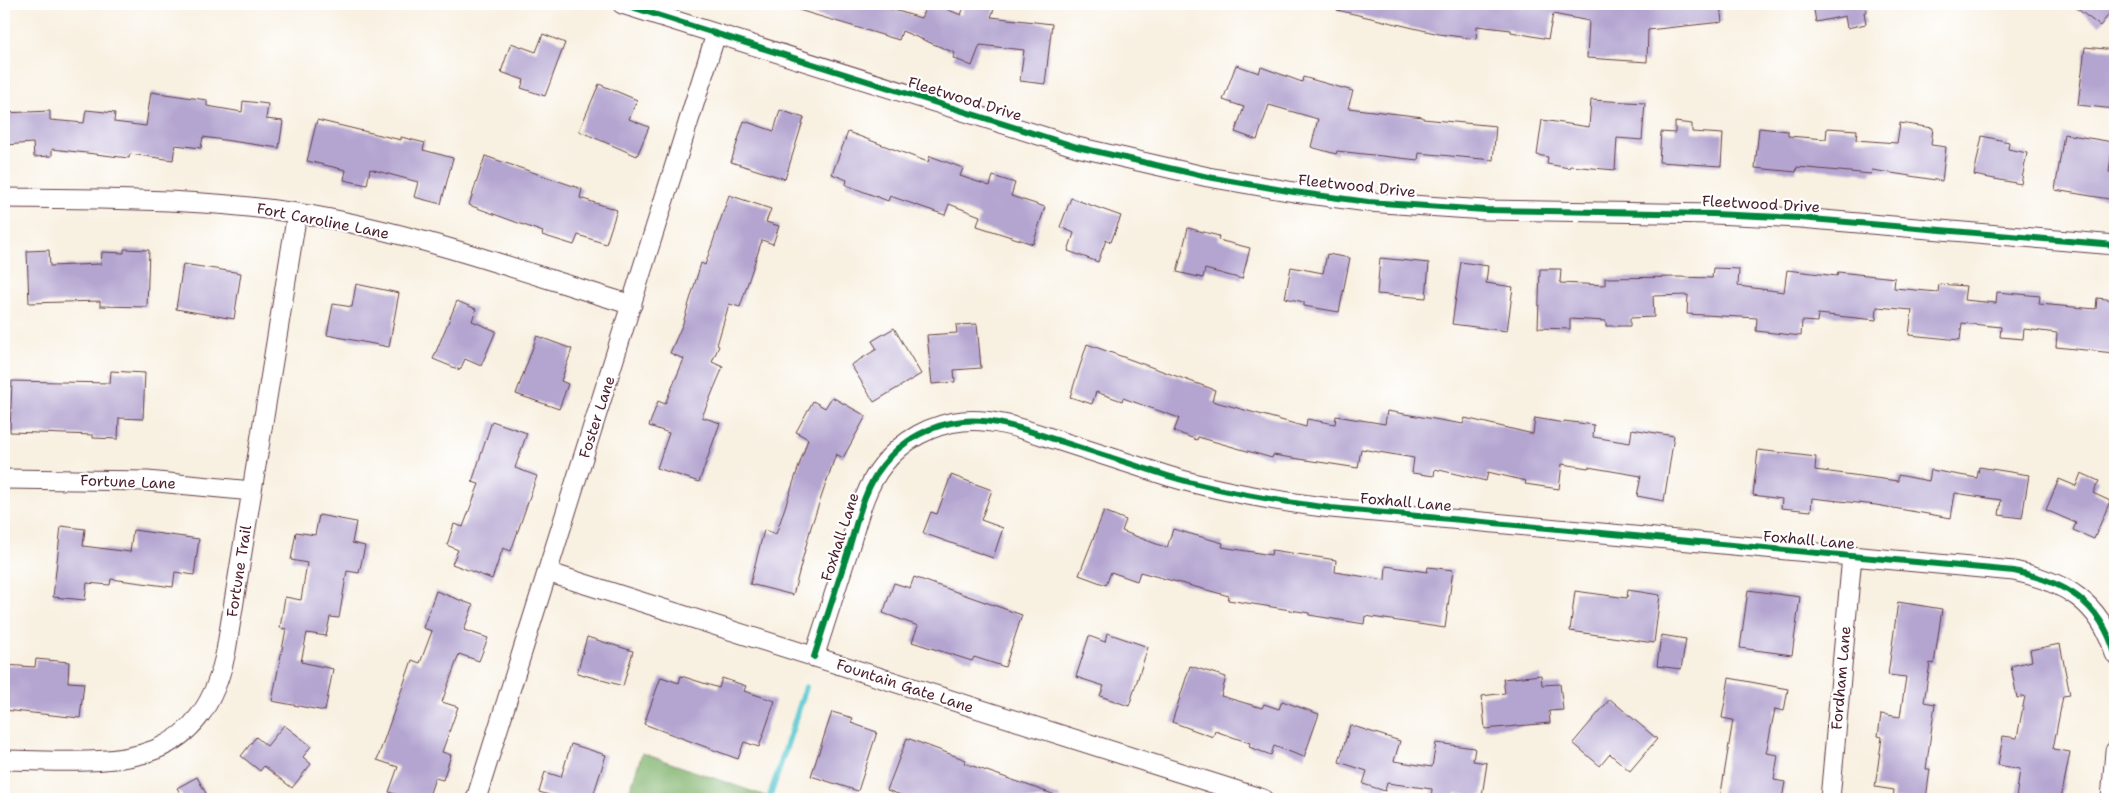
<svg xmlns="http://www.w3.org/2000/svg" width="2119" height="803" font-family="'Shantell Sans',sans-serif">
	<rect width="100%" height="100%" fill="#fff"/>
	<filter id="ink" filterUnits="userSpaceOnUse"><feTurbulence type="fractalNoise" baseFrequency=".02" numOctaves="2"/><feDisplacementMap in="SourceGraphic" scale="10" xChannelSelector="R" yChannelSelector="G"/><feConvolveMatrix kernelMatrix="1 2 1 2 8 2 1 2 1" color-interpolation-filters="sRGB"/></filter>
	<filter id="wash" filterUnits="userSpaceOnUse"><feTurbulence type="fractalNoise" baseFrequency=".0096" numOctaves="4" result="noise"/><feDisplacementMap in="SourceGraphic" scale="20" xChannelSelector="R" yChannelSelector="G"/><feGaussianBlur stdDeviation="1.12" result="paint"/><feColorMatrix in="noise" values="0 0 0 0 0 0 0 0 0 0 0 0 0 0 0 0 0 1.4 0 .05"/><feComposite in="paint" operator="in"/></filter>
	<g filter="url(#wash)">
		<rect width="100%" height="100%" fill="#f8f0e0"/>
		<path fill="#82b46e" stroke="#666a4c" d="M642,753L774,799H627Z"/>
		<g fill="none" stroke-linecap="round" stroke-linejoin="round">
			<path stroke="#5bc8d0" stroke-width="6" d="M769,799L806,687"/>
		</g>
		<g id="blocks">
			<path fill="#b4a5d0" d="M792,4H874L921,18L927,4H934L961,15L965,4H996L991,17L1052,24L1045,84L1020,81L1024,50L980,45L972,66L953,58L955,53L902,31L899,40L792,8Z
				M1338,4H1720L1722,22L1648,30L1647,62L1587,58L1589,21L1553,14L1548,39L1511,32V30L1477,26L1476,39L1439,34L1337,10Z
				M1813,4H1866L1867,12H1864L1866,24L1847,28L1845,16L1816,22Z
				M2071,4H2115V6L2100,26Z
				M543,34L565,43L545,96L521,88L524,80L501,72L511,43L536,52Z
				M2085,47L2115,50V109L2078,105Z
				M1236,65L1259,73L1261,67L1302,82L1303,77L1353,91L1348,108L1423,117V119L1496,126L1493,160L1419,153L1418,160L1337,151L1336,154L1311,147L1318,119L1269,105L1257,140L1235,132L1244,107L1223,100Z
				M599,84L637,100L629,119L649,127L637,156L579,131Z
				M151,92L207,100V106L242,112L243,101L268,104L266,119L283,121L279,148L203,137L201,148L175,145L173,160L130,154L129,158L52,149V156L34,157L33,143L4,145V113L50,111V120L84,123L86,110L115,113L114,122L146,126Z
				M1591,100L1645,103L1642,140L1617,138L1615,170L1570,166L1569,168L1547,164L1548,157L1537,155L1542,120L1589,127Z
				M780,110L804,118L785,179L731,162L744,121L774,131Z
				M317,120L401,140V137L425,143L423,150L453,158L441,204L414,197L418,182L370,169L367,185L344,180L346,170L307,161Z
				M1675,122L1692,124V132L1723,134L1721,166L1659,162L1661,132L1675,133Z
				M1900,123L1933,128L1931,145L1946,147L1942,181L1872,170L1871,174L1797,167L1796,172L1755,168L1759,128L1788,131V136L1826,139L1827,128L1857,130L1856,140L1897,143Z
				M848,132L928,162L930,156L963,168L960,176L990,186L993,176L1015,183L1011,196L1045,207L1033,244L977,226L980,216L949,204L945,215L890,196L888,201L846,185L847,180L832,174Z
				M2064,134L2113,142L2109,172L2115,173V200L2055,190Z
				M1982,136L2009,142L2008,149L2027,153L2021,184L1974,175Z
				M485,156L582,189L580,198L617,210L606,244L578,235L574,245L542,235L543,232L469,205Z
				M729,195L771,209L766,222L779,226L773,244L762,240L740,307L729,304L717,345L719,346L712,362L723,367L702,417L720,423L699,482L657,468L669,433L649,426L658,401L665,404L684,359L670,353L683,323L701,263L705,265Z
				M1071,198L1121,216L1111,242L1106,240L1098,262L1068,251L1074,233L1060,227Z
				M1188,228L1219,236L1218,240L1250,248L1242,279L1205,269L1203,278L1177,272Z
				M124,249L149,250L147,307L100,306V301L29,303L27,251L49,250L50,266L101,264L102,252L124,253Z
				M1327,254L1350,258L1339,312L1304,306V302L1285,298L1291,267L1323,273Z
				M1380,258L1429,263L1426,298L1377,294Z
				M1461,262L1488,266L1486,283L1513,287L1507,331L1452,324Z
				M183,264L241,273L234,319L176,309Z
				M1713,268L1739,269L1738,286L1784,292L1787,270L1837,276L1838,272L1895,278L1894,288L1938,292L1939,284L1966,286L1964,300L1996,303L1997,292L2040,296L2039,304L2096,309L2097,298L2115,300L2114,353L2056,347L2057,333L2024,329L2023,339L2000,337L2001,327L1962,323L1960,340L1909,335L1912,310L1877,307L1876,320L1818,314L1817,322L1802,321L1801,336L1756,331L1757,318L1687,314L1688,295L1653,296L1654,317L1630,318V326H1606V321L1570,319V329L1538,328L1540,269H1561L1560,283L1605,285V278L1679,277L1712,278Z
				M356,284L399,293L389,347L327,335L333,304L352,307Z
				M457,301L476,309L472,321L496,331L481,366L465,359L460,370L433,359Z
				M977,324L981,368L954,370L955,382L932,384L927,335L957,333L956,325Z
				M894,328L921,374L874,402L851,365L877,349L872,341Z
				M537,336L572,349L561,381L568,384L559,409L516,394Z
				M1087,344L1215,390L1212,401L1306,427L1307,419L1335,424L1336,416L1385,424L1387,411L1463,424L1465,418L1533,434L1535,418L1564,423V421L1594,425L1593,437L1630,443L1632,429L1674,436L1664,501L1637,496L1641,476L1588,467V468L1562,464L1559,489L1525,484L1526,481L1488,472L1486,481L1435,469L1434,476L1412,473L1414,458L1361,449L1358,468L1273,455L1272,458L1198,437L1197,440L1174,431L1179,418L1123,398L1122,401L1096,392L1092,404L1070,397Z
				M111,371L145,373L143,419L119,418L118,439L93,438V435L10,432L12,381L110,383Z
				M832,397L866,416L843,458L836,454L811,527L793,595L750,584L764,530L776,534L808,439L796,432L813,401L825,408Z
				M492,421L527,433L515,468L537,476L511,551L503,548L492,579L452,564L458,550L447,545L454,524L463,527L479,484L472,482Z
				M1758,450L1816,457L1815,470L1898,481V475L1929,481L1931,470L1977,478L1979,467L2029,475L2022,518L1999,515L2001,500L1955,493L1951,518L1876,505L1812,498L1811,511L1781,508L1782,499L1753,495Z
				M2081,473L2099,481L2093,493L2110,501L2094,539L2073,530L2076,523L2046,510L2059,479L2076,486Z
				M951,475L992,490L981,520L1003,528L993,558L923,533L931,512L937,514Z
				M1104,511L1126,520L1122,531L1167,548L1173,529L1223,543L1222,547L1271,555L1272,550L1336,560L1335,572L1385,580L1386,566L1427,572L1428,567L1453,570L1445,628L1365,616L1364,624L1309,615V613L1228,600L1229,596L1140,572L1137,581L1111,572L1106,585L1079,575Z
				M319,515L356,522L352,543L365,546L359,573L347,571L339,618L330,617L326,636L307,633L301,662L333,669L325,711L272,701L286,629L280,628L285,597L301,600L307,563L291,560L296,532L315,535Z
				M61,526L85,529L83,546L130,552L133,530L199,539L194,575L175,572L173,587L111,579L110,585L87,583L85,600L53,597Z
				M914,577L1022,615L1005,667L974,657L972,661L912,642L918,626L883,613L894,583L910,588Z
				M1628,590L1660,595L1654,643L1570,631L1575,591L1627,598Z
				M1748,590L1800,597L1792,655L1740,648Z
				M436,591L473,605L464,630L488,638L479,661L459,654L442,702L458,707L442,752L451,755L443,780L435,778L428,799H410L389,792L398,767L377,760L412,660L420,663L432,631L423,628Z
				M1898,602L1942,609L1934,664L1930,663L1924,702L1935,704L1926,769H1930L1926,799H1893L1894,790L1875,787L1882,737L1878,736L1881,714L1900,717L1906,677L1888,675Z
				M1107,633L1148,647L1129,706L1100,696L1104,686L1076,677L1089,636L1105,642Z
				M1661,635L1686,639L1681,669L1657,666Z
				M587,637L633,651L623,686L577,673Z
				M2060,644L2070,695L2063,696L2053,749L2070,752L2061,799H2016L2020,769L1998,765L2003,736L2017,738L2025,696L2017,698L2011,666L2032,661L2030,650Z
				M36,659L69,662L68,682L84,683L80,718L4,710V665L35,667Z
				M1190,666L1226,677L1221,696L1262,708L1264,704L1279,709L1282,701L1319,714L1304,757L1274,746L1271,755L1249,747L1250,743L1215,731L1213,737L1172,722Z
				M1541,675L1542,685L1560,684L1563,710L1549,711L1550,723L1485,729L1482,696L1505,693L1503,679Z
				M681,676L719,688L722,678L746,686L744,691L775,701L759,747L744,742L738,759L644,724L661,677L679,683Z
				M1729,678L1788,689L1784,711L1775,709L1766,753L1778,755L1774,780L1785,782L1782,799H1720L1733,720L1722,718Z
				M1610,699L1657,739L1630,771L1610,754L1600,766L1573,743Z
				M832,712L853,718L851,723L877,732L858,791L811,776Z
				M284,725L311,746L303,757L311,764L292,788L264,766L260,771L241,756L256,737L267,746Z
				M1350,725L1400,741L1394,761L1432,767L1436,743L1475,748L1473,761L1487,763L1482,796L1455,793L1454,799H1431L1432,789L1387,783L1385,791L1363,784L1367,771L1339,762Z
				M907,738L966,760L964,763L1061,797L1060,799H912L887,790Z
				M571,744L606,755L592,799H563L539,792L545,772L561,777Z
				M197,777L209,799H184L177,788Z"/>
		</g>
	</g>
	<g filter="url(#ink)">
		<use href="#blocks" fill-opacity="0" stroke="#643e46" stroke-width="1"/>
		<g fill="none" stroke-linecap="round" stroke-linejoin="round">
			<g stroke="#643e46" stroke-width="21">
				<path id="minor" d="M622,4L1077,147L1208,177L1294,192L1368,202L1485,210L1713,214L1800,218L2115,245
					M4,198C113,199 223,198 331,219C433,239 533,275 632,305
					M4,479L147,481L252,491
					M547,572L1263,799
					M814,657C826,620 838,583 850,545C858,518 865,487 883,465C902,440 932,424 963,421C997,418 1031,432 1063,442C1098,453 1133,465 1168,476C1221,492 1276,501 1331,508L2014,571C2064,582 2100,601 2115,654
					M4,760C106,761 200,778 226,651L297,213
					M476,799L716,34
					M1830,799L1852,556
					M2111,799L2115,751"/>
			</g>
			<use href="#minor" stroke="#fff" stroke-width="19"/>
			<g stroke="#fff" stroke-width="9">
				<path id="cycleway" d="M622,4L1077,147L1208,177L1294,192L1368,202L1485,210L1713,214L1800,218L2115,245
					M814,657C826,620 838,583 850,545C858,518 865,487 883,465C902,440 932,424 963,421C997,418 1031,432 1063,442C1098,453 1133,465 1168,476C1221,492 1276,501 1331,508L2014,571C2064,582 2100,601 2115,654"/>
			</g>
			<use href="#cycleway" stroke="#00873e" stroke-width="6"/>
		</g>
	</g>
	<g text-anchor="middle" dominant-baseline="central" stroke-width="4.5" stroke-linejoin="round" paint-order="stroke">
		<g font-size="15" fill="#4a1f2b" stroke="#fff">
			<text transform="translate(965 99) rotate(17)">Fleetwood Drive</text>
			<text transform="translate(1357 186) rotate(6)">Fleetwood Drive</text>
			<text transform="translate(1761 204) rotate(3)">Fleetwood Drive</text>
			<text transform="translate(323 221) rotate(11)">Fort Caroline Lane</text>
			<text transform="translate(597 417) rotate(-72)">Foster Lane</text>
			<text transform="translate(128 482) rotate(2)">Fortune Lane</text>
			<text transform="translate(1406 502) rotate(5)">Foxhall Lane</text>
			<text transform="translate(840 537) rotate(-72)">Foxhall Lane</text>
			<text transform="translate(1809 540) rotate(5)">Foxhall Lane</text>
			<text transform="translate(239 571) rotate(-81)">Fortune Trail</text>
			<text transform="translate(1841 678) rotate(-85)">Fordham Lane</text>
			<text transform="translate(905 686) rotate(18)">Fountain Gate Lane</text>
		</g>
	</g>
	<rect width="2119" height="803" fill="none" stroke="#fff" stroke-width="20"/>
</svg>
